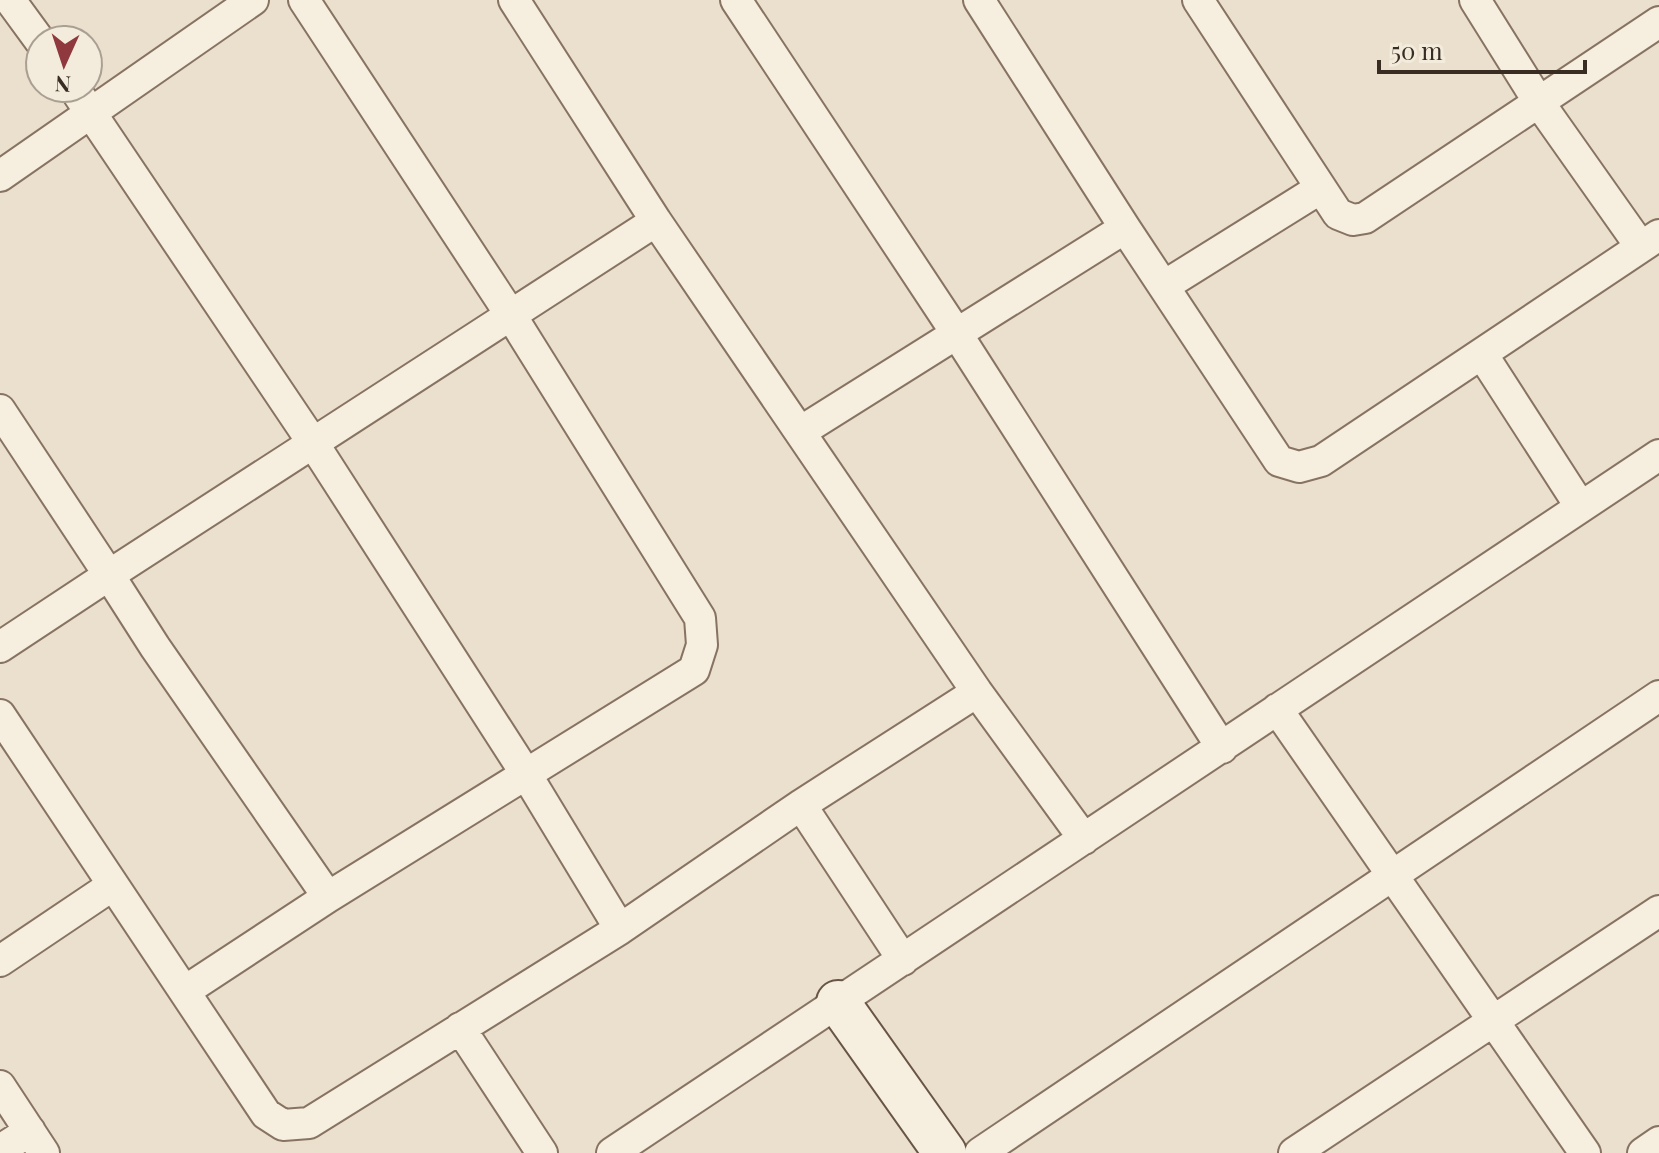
<svg xmlns="http://www.w3.org/2000/svg" width="1659" height="1153" font-family="'Playfair Display',serif">
	<rect width="100%" height="100%" fill="#ebe0cd"/>
	<g fill="none" stroke-linecap="round" stroke-linejoin="round">
		<g stroke="#877362" stroke-width="34">
			<path id="street" d="M10,0L40,41
				M514,0L656,221L977,692L1084,839
				M736,0L957,334L1222,748
				M979,0L1125,228L1279,461L1299,467L1321,461L1659,235
				M1198,0L1338,214L1353,220L1365,218L1659,22
				M1475,0L1540,104L1641,247
				M74,88L313,443L526,774L620,929
				M0,176L253,0
				M1164,286L1321,188
				M1482,354L1580,506
				M0,410L109,575L656,221
				M800,432L1125,228
				M0,647L109,575L155,647L328,897
				M1277,709L1585,1153
				M0,715L266,1114L283,1125L309,1123L620,929L801,805L977,692
				M801,805L903,960
				M0,961L113,885
				M185,991L328,897L694,670L702,645L700,618L512,317L304,0
				M460,1028L542,1153
				M0,1086L44,1153
				M0,1150L30,1131
				M612,1153L1659,455
				M980,1153L1659,696
				M1294,1153L1659,911
				M1643,1153L1659,1142"/>
		</g>
		<g stroke="#695545" stroke-width="46">
			<path id="secondary" d="M838,1002L945,1153"/>
		</g>
		<use href="#street" stroke="#f6eedf" stroke-width="30"/>
		<use href="#secondary" stroke="#f6eedf" stroke-width="42"/>
	</g>
	<g transform="translate(64 64) rotate(183)"><circle r="38" fill="#f3ebdc" stroke="#a99f92" stroke-width="2"/>
	<path d="M0-6L14 30L0 20L-14 30Z" fill="#8f383e"/>
	<text y="-12" font-size="22" font-weight="bold" text-anchor="middle" fill="#392d23">N</text>
	</g>
	<path d="M1379 60v12h206v-12" fill="none" stroke="#392d23" stroke-width="4"/>
	<text x="1391" y="60" font-size="24" fill="#392d23" stroke="#f3ebdc" stroke-width="6" paint-order="stroke">50 m</text>
</svg>
